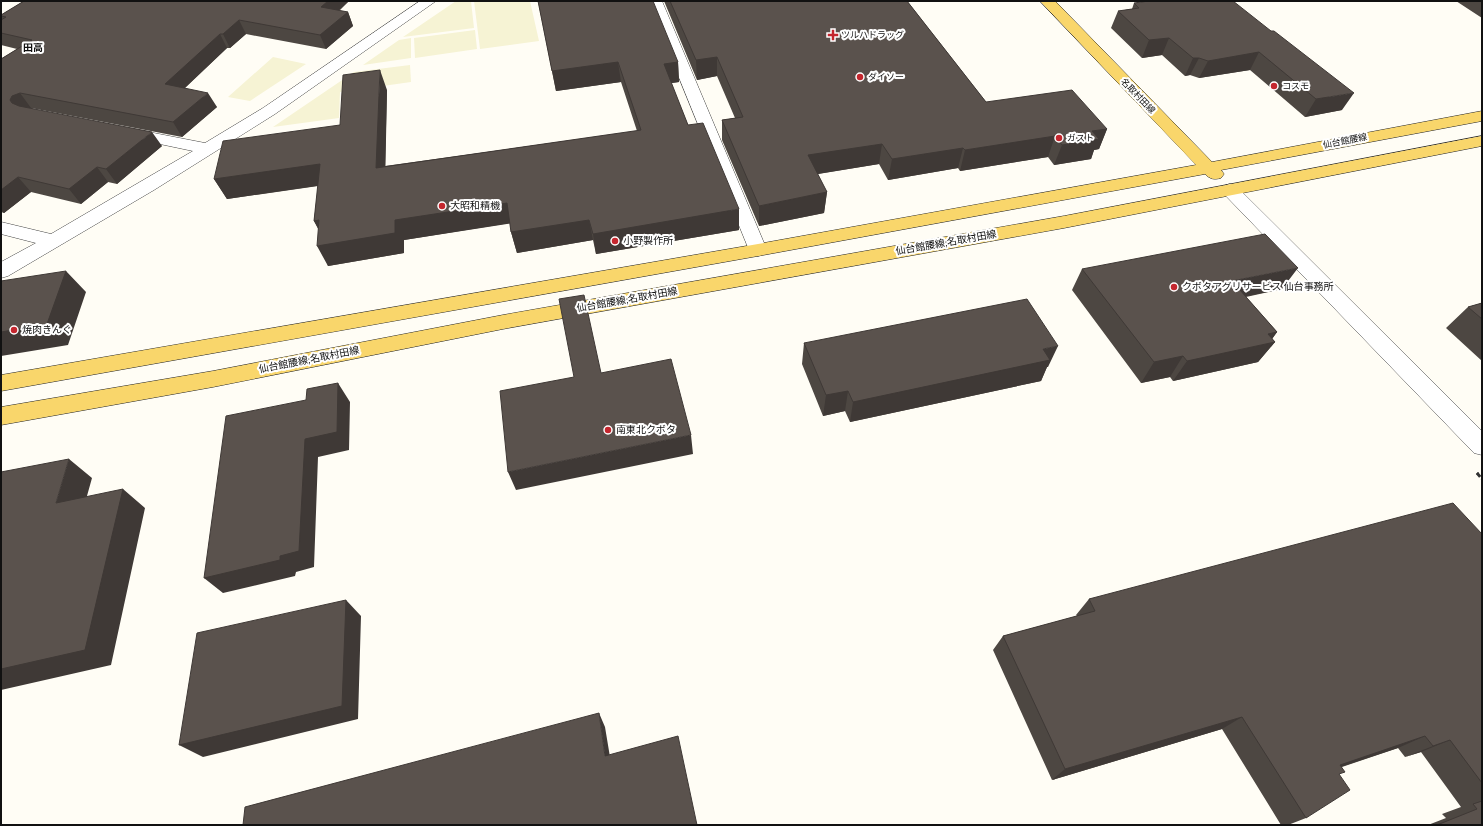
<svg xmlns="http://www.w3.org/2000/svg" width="1483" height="826" font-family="Bitter,'Noto Sans JP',serif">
	<rect width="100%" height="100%" fill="#fffdf5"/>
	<path fill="#f6f3d4" d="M456,1H471L474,28L403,37Z
		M474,1H530L539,41L480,49Z
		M475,30L477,49L415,58L414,38Z
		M411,38V58L363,65L399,40Z
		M273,57L306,64L250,101L228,97Z
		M410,65L411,82L340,92L339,118L273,127L354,72Z"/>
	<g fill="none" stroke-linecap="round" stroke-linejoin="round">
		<g stroke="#444" stroke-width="1">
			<path id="minor" d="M420,1H436L275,114L154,190L8,276L1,278V262L36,243L1,234V222L51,234L193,151L122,136L120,133L122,130L128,128L205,143L263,108Z
				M648,1H662L767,250L765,254L758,256L751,254L749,250Z
				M1230,184L1236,186L1482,431V455L1474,453L1224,194L1221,190L1224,186Z"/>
		</g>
		<g stroke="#222" stroke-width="1">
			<path id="major" d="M1040,1H1055L1212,162L1482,111V121L1221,170L1224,174L1221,178C1214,180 1210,179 1205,174L758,256L1,391V375L758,244L1196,165Z
				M1482,136V146L1064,228L503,329L213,387L1,425V407L213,371L503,315L1064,216Z"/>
		</g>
		<path stroke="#333" stroke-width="2.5" stroke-dasharray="3.5 2" stroke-linecap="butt" d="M1477,473L1478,474"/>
		<path stroke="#333" stroke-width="3" stroke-dasharray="5 2.5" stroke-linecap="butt" d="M1477,473L1482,479"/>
		<use href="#minor" fill="#fff" fill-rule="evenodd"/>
		<use href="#major" fill="#f9d66b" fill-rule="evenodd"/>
	</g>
	<path fill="#4d4742" d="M24,1H349L339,11L348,12L353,26L326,49L246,34L230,48H227L185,88L217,107L182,137L31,108H30L162,146L117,184L108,182L81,204L31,192L4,213L1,212V59L17,49L1,45V20L2,19L1,18V15Z
		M538,1L678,62L679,82L671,83L688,125L739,230L596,254L593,240L517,253L511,232L510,223L404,240V253L328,266L319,230L314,221L318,186L227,199L214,179L340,125L387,90L385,166L637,131L621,82L556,91Z
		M664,1H907L986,102L1107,129L1099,149L1094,150L1091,159L1054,165L1048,157L960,171L958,168L888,180L879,164L817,174L827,192L824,213L759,226L722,140V120L735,118L717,76L697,80Z
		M1233,1L1342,110L1305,117L1250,70L1199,78L1190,75L1185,76L1162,55L1142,58L1111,28L1118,11L1132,9L1134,3Z
		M1456,1H1482V18Z
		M1082,269L1282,289L1246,297L1277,332L1272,339L1275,342L1258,362L1173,381L1170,377L1141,383L1072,290Z
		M1482,303V361L1446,328L1468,307Z
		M804,343L1048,367H1047L1041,381L850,422L845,411L823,416L802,364Z
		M1482,534V825H1428L1446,818L1442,814L1461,807L1421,752L1405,757L1398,748L1342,767L1339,774L1306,818L1288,825H1281L1222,729L1052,780L993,650L1003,636L1077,616L1076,615L1089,599Z"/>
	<path fill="#3f3936" d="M328,1H349L326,21L321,7Z
		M348,12L353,26L326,49L320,35Z
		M239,20L246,34L230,48L223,34Z
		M220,34L227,48L173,99L165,84Z
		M1169,38L1162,55L1142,58L1149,40Z
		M1259,52L1250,70L1199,78L1208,61Z
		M717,57V76L697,80L696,60Z
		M1193,58H1199L1190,75L1185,76Z
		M618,62L621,82L556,91L552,71Z
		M678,62L679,82L665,84L664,64Z
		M380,70L387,90L385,188L376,168Z
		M20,93L31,108L24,110L22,115L10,100L12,96Z
		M208,93L217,107L182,137L173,122Z
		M1354,93L1342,110L1305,117L1316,99Z
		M1107,129L1099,149L1094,150L1091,159L1054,165L1062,145L1092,131Z
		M152,132L162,146L117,184L106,169Z
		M1055,136L1048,157L960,171L965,150Z
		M882,144L879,164L806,176L808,155Z
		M963,148L958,168L888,180L892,159Z
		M320,164L330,184L227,199L214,179Z
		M97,167L108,182L81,204L69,189Z
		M18,177L31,192L4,213L1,210V190Z
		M827,192L824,213L759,226V206Z
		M507,203L513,223L404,240V253L328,266L317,246L395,220Z
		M739,209V230L596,254L593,234Z
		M319,220L325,242L314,221Z
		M589,220L593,240L517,253L511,232Z
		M1298,268L1282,289L1218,302L1232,281Z
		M66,271L86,292L68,345L1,356V332Z
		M1277,332L1269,343L1275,342L1258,362L1173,381L1187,361L1268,334Z
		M1058,346L1048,367H1047L1041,381L850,422L853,402L1043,349Z
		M1183,356L1170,377L1141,383L1154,362Z
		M338,383L350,402L349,450L318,457L314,567L296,572L295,576L223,593L204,578L305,439Z
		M848,391L845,411L823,416L826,395Z
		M691,435L693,454L516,490L508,472Z
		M69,459L92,478L80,521L56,503Z
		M123,489L145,508L111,665L1,690V669Z
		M346,600L361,616L358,719L203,757L179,745Z
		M599,713L605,727L612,769L605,756Z
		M1242,717L1222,729L1052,780L1065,769Z
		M1425,736L1398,748L1316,775L1340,765Z
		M1450,740L1421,752L1405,757L1433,746Z"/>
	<path fill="#5a524d" stroke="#3f3936" d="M24,1H328L321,7L348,12L320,35L239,20L223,34H220L165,84L208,93L173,122L20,93L12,96L10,100L12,103L19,106L152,132L106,169L97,167L69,189L18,177L1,190V59L32,40L1,33V20L6,17L1,16V15Z
		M538,1H653L678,62L664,64L688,125L703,123L739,209L593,234L589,220L511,232L507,203L395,220V233L317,246L319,220L314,221L320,164L214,179L223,141L340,125L343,75L380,70L376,168L641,130L618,62L552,71Z
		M670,1H907L986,102L1072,90L1107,129L1092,131L1099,139L1062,145L1055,136L965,150L963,148L892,159L882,144L808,155L827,192L759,206L722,120L743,117L717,57L696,60Z
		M1149,1H1233L1271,31H1274L1354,93L1316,99L1259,52L1208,61L1199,58H1193L1169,38L1149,40L1118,11L1139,8L1134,3Z
		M1265,234L1298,268L1232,281L1277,332L1268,334L1275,342L1187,361L1183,356L1154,362L1082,269Z
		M66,271L47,324L1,332V281Z
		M584,295L601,373L671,359L691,435L508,472L500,391L574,377L559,299Z
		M1027,299L1058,346L1043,349L1050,360L853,402L848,391L826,395L804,343Z
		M1482,303V319L1468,307Z
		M338,383L337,432L305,439L299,551L280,556V560L204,578L226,416L306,400L307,389Z
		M69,459L56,503L123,489L85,650L1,669V472Z
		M1453,503L1482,534V783L1450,740L1433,746L1425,736L1340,765L1345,772L1339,774L1350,790L1306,818L1242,717L1065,769L1003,636L1095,611L1089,599Z
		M346,600L342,706L179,745L197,633Z
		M599,713L605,756L678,736L697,825H243L245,807Z
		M1482,801V825H1437L1477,809L1473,804Z"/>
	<g fill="#c4262e" stroke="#fff" stroke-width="1.5">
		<path d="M831 29h4v4h4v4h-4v4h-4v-4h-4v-4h4z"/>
		<circle cx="860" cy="77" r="4"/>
		<circle cx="1274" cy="86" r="4"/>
		<circle cx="1059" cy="138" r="4"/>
		<circle cx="442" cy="206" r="4"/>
		<circle cx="615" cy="241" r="4"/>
		<circle cx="1174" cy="287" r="4"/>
		<circle cx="14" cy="330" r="4"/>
		<circle cx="608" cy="430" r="4"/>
	</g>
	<g text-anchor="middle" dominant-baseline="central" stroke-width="4" stroke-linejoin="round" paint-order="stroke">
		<g font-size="9" fill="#111" stroke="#fff" text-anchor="start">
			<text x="841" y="35">ツルハドラッグ</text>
			<text x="868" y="77">ダイソー</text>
			<text x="1282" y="86">コスモ</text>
			<text x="1067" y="138">ガスト</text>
		</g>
		<g font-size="9" fill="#111" stroke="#fff">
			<text transform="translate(1138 96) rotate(46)">名取村田線</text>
			<text transform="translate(1345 141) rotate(-11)">仙台館腰線</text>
		</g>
		<g font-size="10" font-weight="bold" fill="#111" stroke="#fff">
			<text x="33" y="48">田高</text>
		</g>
		<g font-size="10" fill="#111" stroke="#fff" text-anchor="start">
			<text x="450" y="206">大昭和精機</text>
			<text x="623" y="241">小野製作所</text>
			<text x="1182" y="287">クボタアグリサービス 仙台事務所</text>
			<text x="22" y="330">焼肉きんぐ</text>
			<text x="616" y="430">南東北クボタ</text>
		</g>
		<g font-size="10" fill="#111" stroke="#fff">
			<text transform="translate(946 243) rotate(-10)">仙台館腰線;名取村田線</text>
			<text transform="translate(627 300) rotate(-10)">仙台館腰線;名取村田線</text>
			<text transform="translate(309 360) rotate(-11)">仙台館腰線;名取村田線</text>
		</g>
	</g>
	<rect width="1483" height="826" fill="none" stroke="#111111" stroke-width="4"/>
</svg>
